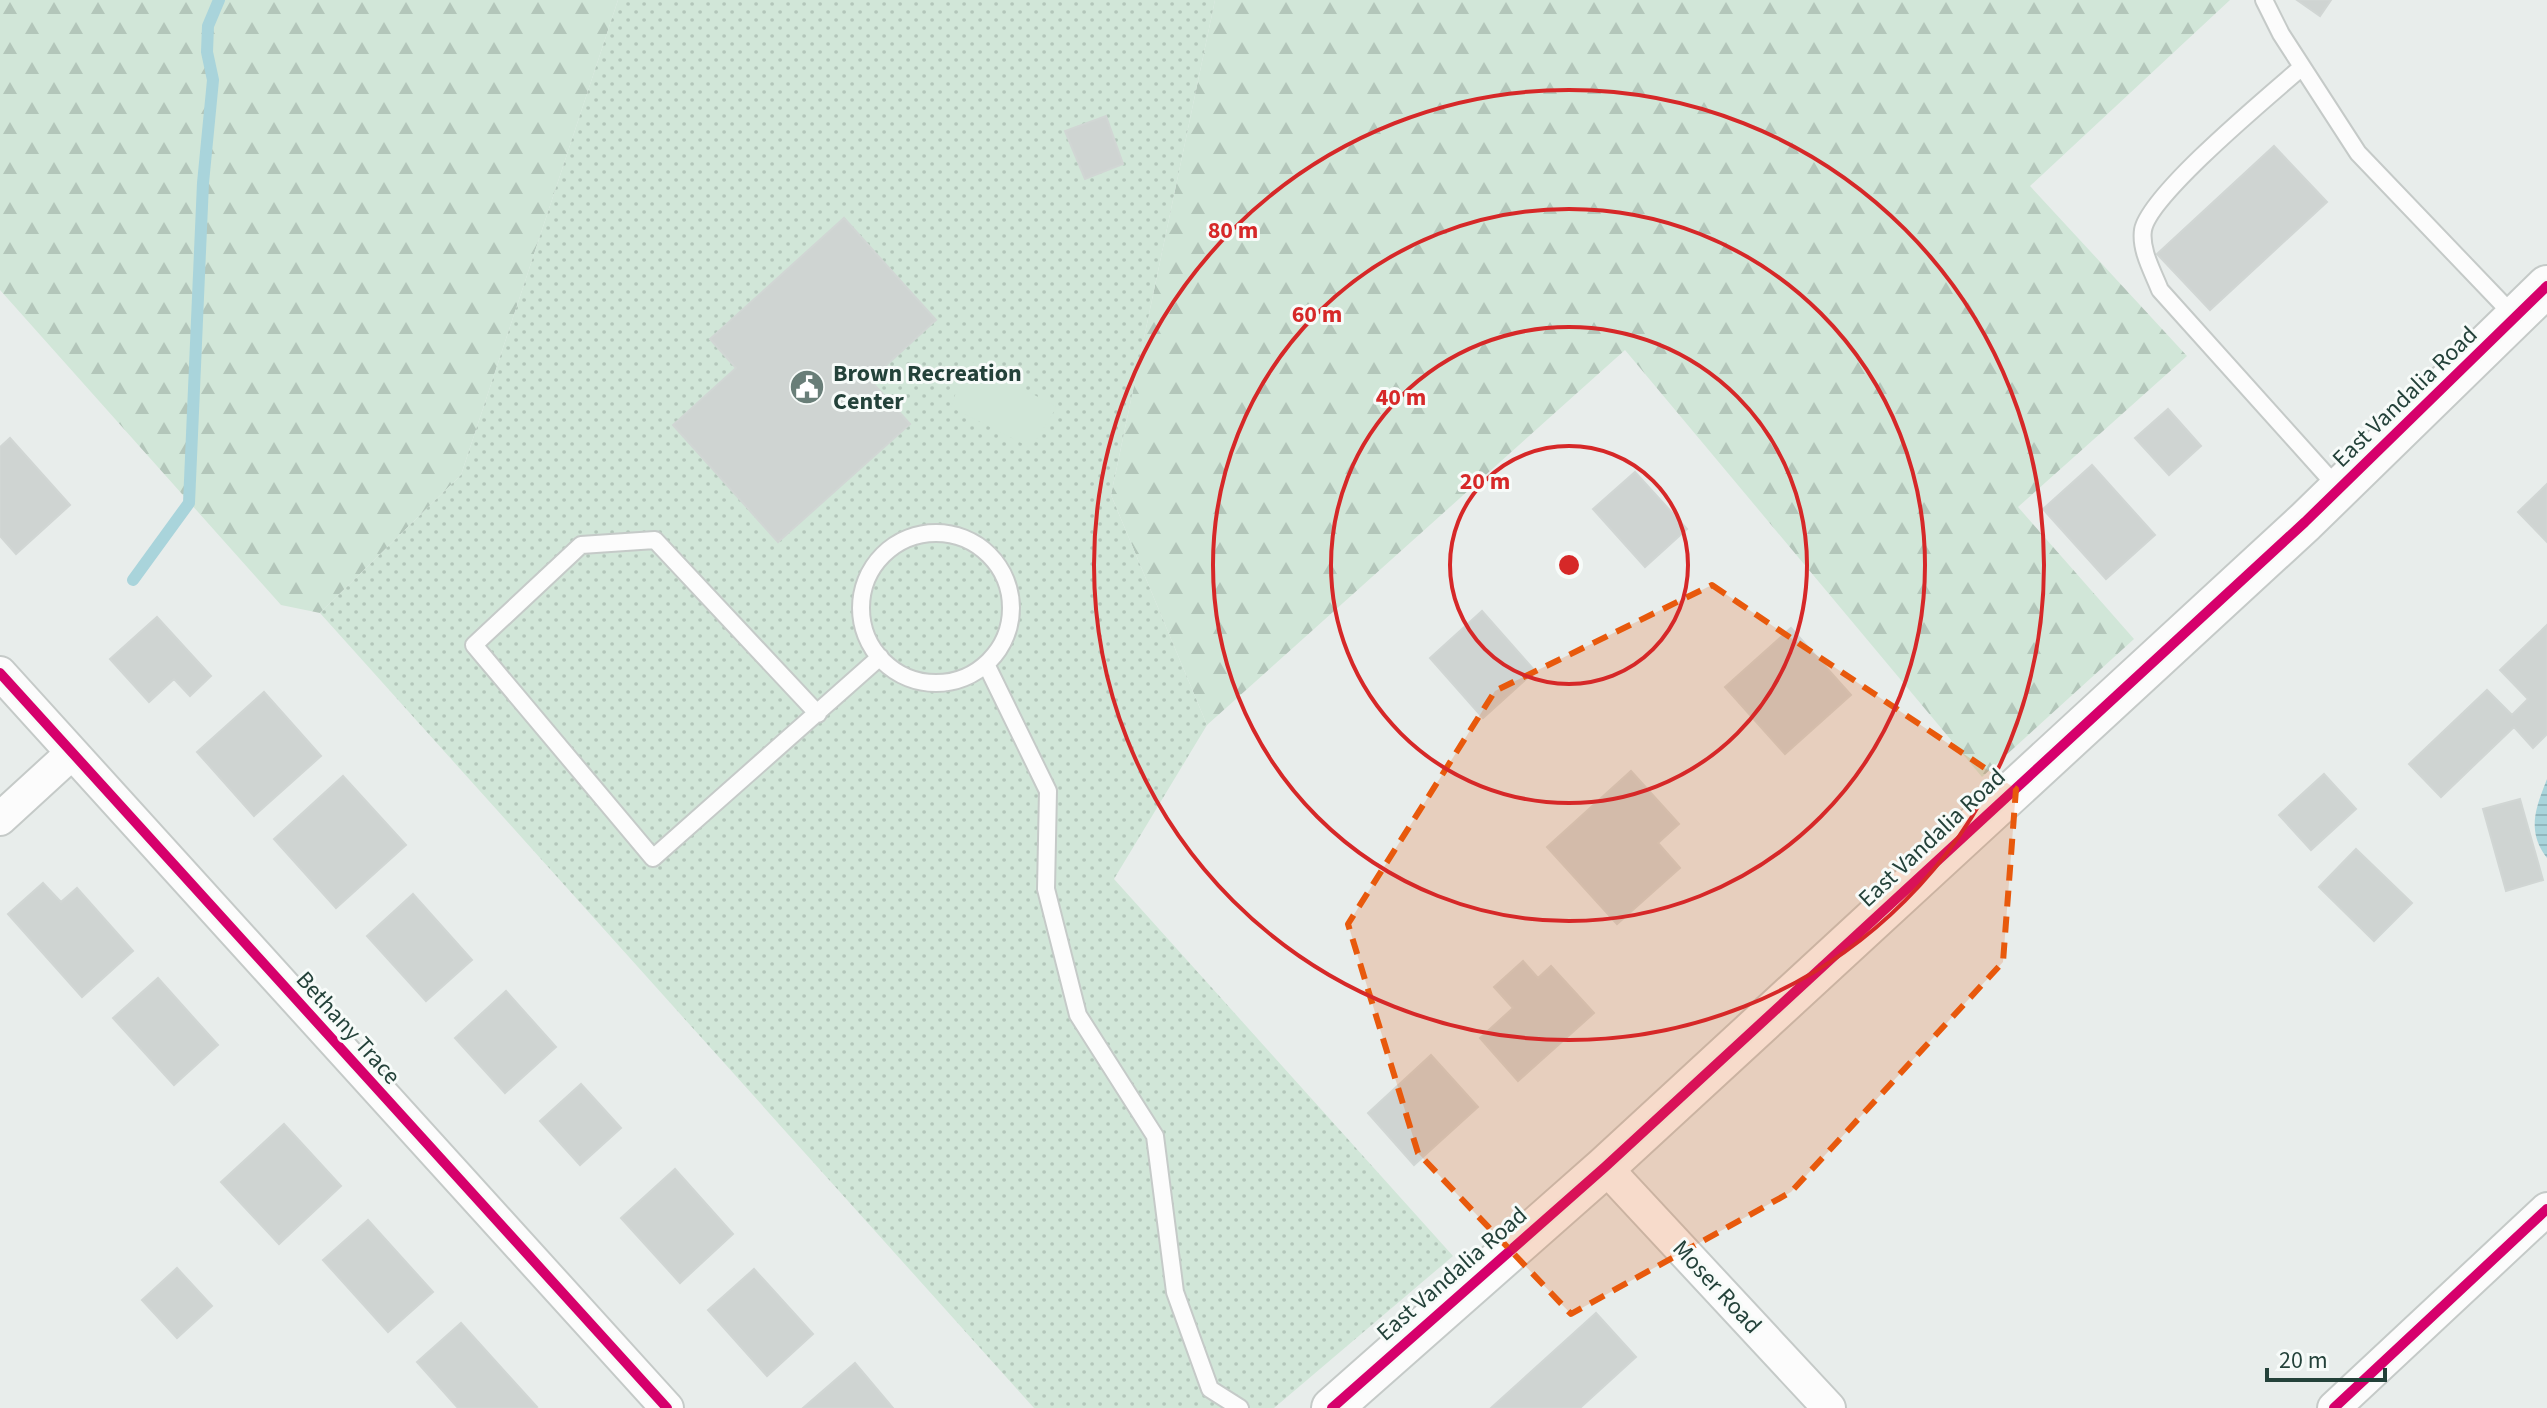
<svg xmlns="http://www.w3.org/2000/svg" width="2547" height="1408" font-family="'Source Sans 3',sans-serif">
	<defs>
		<pattern id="forest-firs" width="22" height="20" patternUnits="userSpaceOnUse" patternTransform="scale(2)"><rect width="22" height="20" fill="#d1e6d8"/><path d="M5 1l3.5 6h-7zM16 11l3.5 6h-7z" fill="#b3c6ba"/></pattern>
		<pattern id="park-dots" width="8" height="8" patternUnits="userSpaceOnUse" patternTransform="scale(2)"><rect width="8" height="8" fill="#d1e6d8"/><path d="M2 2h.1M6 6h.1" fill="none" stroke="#b3c6ba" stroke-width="1.8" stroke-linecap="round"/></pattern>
		<pattern id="water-rules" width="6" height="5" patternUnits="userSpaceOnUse" patternTransform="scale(2)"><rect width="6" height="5" fill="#a9d4db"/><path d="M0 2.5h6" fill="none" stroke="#91b7bd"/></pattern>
	</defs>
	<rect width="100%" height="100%" fill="#e8edeb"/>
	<path fill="url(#forest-firs)" d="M0,0H618L461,475L320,613L281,605L0,290Z
		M1215,0H2230L2030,186L2187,356L2018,507L2134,639L1982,777L1625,350L1207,725L1111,495Z"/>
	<path fill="url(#park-dots)" d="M618,0H1215L1111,495L1207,725L1114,879L1453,1256L1274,1408H1034L320,613L461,475Z"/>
	<path fill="#d1e6d8" d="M967,359L1057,407L1031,448L951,407Z"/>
	<path fill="url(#water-rules)" d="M2547,779V858C2526,831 2536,807 2547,779Z"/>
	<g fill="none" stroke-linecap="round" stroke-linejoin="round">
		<path stroke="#a9d4db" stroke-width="12" d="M133,580L189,503L203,183L213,80L207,52L208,26L219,0"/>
	</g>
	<path fill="#cfd4d2" stroke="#d1d6d4" stroke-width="2" d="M2297,0H2331L2320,16Z
		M1106,116L1123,164L1085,179L1065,131Z
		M2274,146L2327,202L2210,310L2157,254Z
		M844,218L936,320L870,380L910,424L778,542L673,425L736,368L710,339Z
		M2168,409L2201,446L2169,475L2135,438Z
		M10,438L70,505L16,554L0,536V447Z
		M2092,465L2155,535L2106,579L2043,509Z
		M1635,472L1687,529L1645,567L1593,509Z
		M2547,484V542L2518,512Z
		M1482,611L1535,671L1483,718L1430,658Z
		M157,617L211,676L190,696L174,679L149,702L110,659Z
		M2547,625V734L2533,748L2514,727L2441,797L2409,764L2487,690L2512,715L2528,699L2500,670Z
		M1791,628L1851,695L1785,754L1725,687Z
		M264,692L321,756L254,816L197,752Z
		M1631,771L1679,824L1658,843L1680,868L1617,924L1547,847Z
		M2324,774L2356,809L2311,850L2279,815Z
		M343,776L406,845L336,908L274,839Z
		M2520,799L2543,880L2506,891L2483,809Z
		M2356,849L2412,903L2374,941L2319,887Z
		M43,883L61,902L77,888L133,951L82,997L8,914Z
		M413,894L472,960L426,1001L367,936Z
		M1523,961L1538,978L1551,966L1594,1013L1518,1081L1480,1038L1513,1008L1494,987Z
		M158,978L218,1045L174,1085L113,1018Z
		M506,991L556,1047L505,1093L455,1038Z
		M1431,1055L1478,1107L1414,1165L1368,1113Z
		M581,1084L621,1128L580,1165L540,1121Z
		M284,1124L341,1186L279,1244L221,1182Z
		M675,1169L733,1234L680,1283L621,1218Z
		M368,1220L433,1292L388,1332L323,1260Z
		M177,1268L212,1306L177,1338L142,1300Z
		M754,1269L813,1334L767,1376L708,1310Z
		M1596,1313L1636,1357L1580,1408H1491Z
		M461,1323L537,1407L535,1408H458L417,1362Z
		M855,1363L893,1408H803Z"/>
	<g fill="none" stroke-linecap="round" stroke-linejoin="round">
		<g stroke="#c5cac8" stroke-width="20">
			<path id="service" d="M2264,0L2281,34L2358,153L2515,317
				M2302,67C2270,95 2149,195 2143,230C2140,250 2153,272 2160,290L2338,488
				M861 608a75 75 0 1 1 150 0a75 75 0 1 1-150 0Z
				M986,664L1048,791L1046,889L1078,1015L1155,1136L1175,1292L1210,1389L1240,1408
				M818,714L655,540L581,545L474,645L653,858L880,657"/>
		</g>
		<g stroke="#c5cac8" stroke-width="36">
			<path id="minor" d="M0,673L667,1408
				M0,819L72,753
				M1605,1167L1829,1408
				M2334,1408L2547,1209"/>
		</g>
		<g stroke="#c5cac8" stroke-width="44">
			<path id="tertiary" d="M1332,1408L1605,1167L2305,522L2547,286"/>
		</g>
		<use href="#service" stroke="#fcfcfc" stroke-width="16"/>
		<use href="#minor" stroke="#fcfcfc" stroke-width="32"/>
		<use href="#tertiary" stroke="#fcfcfc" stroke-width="40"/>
		<g stroke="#f7fbf9" stroke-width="15">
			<path id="cycleway" d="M0,673L667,1408
				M1332,1408L1605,1167L2305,522L2547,286
				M2334,1408L2547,1209"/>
		</g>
		<use href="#cycleway" stroke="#d6006c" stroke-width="10"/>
	</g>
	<path fill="#e8590c" fill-opacity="0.2" stroke="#e8590c" stroke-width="6" stroke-dasharray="16 10" stroke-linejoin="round" d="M1712,585L2016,789L2003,962L1791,1192L1571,1314L1418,1153L1348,924L1495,691Z"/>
	<g fill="none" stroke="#d62828" stroke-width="4">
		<circle cx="1569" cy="565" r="119"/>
		<circle cx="1569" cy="565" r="238"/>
		<circle cx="1569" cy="565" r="356"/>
		<circle cx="1569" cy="565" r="475"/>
	</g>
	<defs>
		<g id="civic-disc" transform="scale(1.8)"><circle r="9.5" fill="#697e78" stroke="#f7fbf9"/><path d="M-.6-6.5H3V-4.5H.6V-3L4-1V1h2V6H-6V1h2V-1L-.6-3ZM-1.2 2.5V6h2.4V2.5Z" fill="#fff"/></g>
	</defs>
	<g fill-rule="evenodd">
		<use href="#civic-disc" x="807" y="387"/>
	</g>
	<g text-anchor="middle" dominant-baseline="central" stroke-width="6" stroke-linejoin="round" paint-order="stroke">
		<g font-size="24" font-weight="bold" fill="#24423a" stroke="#f7fbf9" text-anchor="start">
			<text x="833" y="373">Brown Recreation<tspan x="833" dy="28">Center</tspan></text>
		</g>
		<g font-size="24" fill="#24423a" stroke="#f7fbf9">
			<text transform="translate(2405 397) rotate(-44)">East Vandalia Road</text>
			<text transform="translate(1932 838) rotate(-43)">East Vandalia Road</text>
			<text transform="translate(348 1028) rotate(48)">Bethany Trace</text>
			<text transform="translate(1452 1274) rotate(-41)">East Vandalia Road</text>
			<text transform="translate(1717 1287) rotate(47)">Moser Road</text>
		</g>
	</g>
	<circle cx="1569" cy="565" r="12" fill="#d62828" stroke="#f7fbf9" stroke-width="4"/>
	<g font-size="24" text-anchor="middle" font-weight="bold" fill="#d62828" stroke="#f7fbf9" stroke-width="6" stroke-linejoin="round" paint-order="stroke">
		<text x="1233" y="238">80 m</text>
		<text x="1317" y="322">60 m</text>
		<text x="1401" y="405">40 m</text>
		<text x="1485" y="489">20 m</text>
	</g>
	<path d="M2267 1368v12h118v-12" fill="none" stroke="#24423a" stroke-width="4"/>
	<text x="2279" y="1368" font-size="24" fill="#24423a" stroke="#f7fbf9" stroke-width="6" paint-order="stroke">20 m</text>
</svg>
